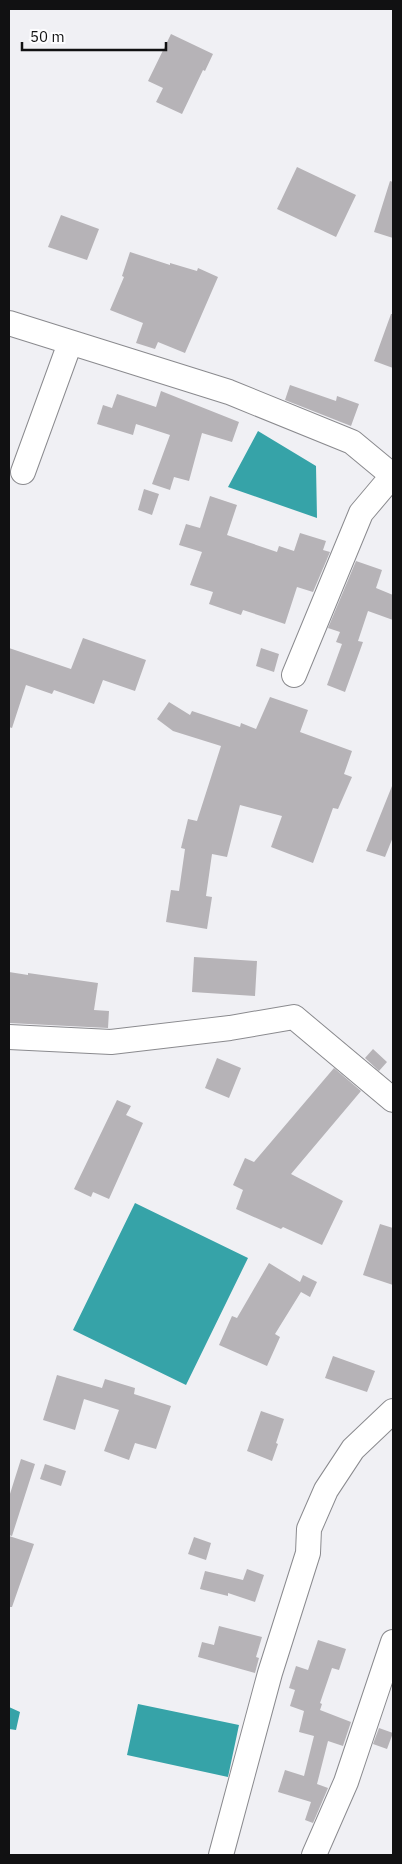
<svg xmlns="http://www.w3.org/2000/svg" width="402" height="1864" font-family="'IBM Plex Sans',sans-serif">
	<rect width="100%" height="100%" fill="#f0f0f4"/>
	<path fill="#36a3a8" d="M258,431L316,466L317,518L228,487Z
		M135,1203L248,1258L186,1385L73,1330Z
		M138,1704L239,1725L228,1777L127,1755Z
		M9,1707L20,1712L16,1730L9,1729Z"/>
	<path fill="#b6b3b7" d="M171,34L213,54L205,71L203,70L182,114L156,102L163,88L148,81Z
		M297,167L356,195L336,237L277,209Z
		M390,181L393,182V238L374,232Z
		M61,215L99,229L87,260L48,247Z
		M130,252L170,265V263L197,271L198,268L218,277L185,353L158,342L155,349L136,343L143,323L110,310L124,277L122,276Z
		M391,314H393V368L374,361Z
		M290,385L336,401L337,396L359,404L351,426L285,400Z
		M161,391L239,422L232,442L202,433L189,481L174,477L170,490L152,484L170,435L136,424L133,435L97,424L103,405L112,408L117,394L156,407Z
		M144,489L159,494L152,515L138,510Z
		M210,496L237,505L227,535L277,552L279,546L294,551L300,533L326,541L323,550L330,552L313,592L297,587L285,624L243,610L241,615L209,604L213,592L190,585L202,552L179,545L186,524L200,528Z
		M356,561L382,570L376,588L393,595V620L368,611L358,641L363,642L345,692L327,685L342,644L336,642L340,632L328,628Z
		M83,638L146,660L135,691L103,680L94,704L54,690L52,694L26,685L12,728L9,727V648L71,669Z
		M261,648L279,654L274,672L256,666Z
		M270,697L308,710L300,732L352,751L344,774L352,777L338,809L333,808L313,863L271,847L282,816L240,805L227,857L212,854L206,896L212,897L207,929L166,922L171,890L179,891L185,849L181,848L188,819L197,821L221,746L173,731L157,719L169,702L190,715L192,711L240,727L241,723L256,729Z
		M392,786L393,837L385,857L366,851Z
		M194,957L257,961L255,996L192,992Z
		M9,972L28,975V973L98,983L94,1010L109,1011L108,1028L9,1023Z
		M373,1049L387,1062L379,1071L365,1058Z
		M217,1058L241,1068L229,1098L205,1088Z
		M334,1068L361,1091L291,1174L343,1201L322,1245L283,1227L281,1229L236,1209L243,1190L233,1185L245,1158L254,1162Z
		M117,1100L131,1106L126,1115L143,1123L109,1199L93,1192L91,1197L74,1189Z
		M380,1224L393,1228V1285L363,1275Z
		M269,1263L300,1282L303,1275L317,1282L310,1297L301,1292L275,1334L280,1337L267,1366L219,1345L232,1316L237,1318Z
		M333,1356L375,1371L367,1392L325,1378Z
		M57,1375L102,1388L105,1379L135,1388L134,1394L171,1406L156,1449L135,1443L129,1460L104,1451L119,1410L84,1399L75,1430L43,1420Z
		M261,1411L284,1419L276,1443L278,1444L272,1461L247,1451Z
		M21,1459L35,1464L12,1536L9,1535V1497Z
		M45,1464L66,1471L61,1486L40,1479Z
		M9,1536L34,1544L12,1607H9Z
		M194,1537L211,1543L206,1560L188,1554Z
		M247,1569L264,1575L255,1602L228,1593V1596L200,1589L205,1571L243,1580Z
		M219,1626L262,1637L256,1657L259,1658L255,1673L198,1657L202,1642L214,1645Z
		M318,1640L346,1649L339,1670L332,1668L320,1703L322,1704L320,1710L351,1722L343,1746L328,1741L317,1784L328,1788L313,1823L305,1820L311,1802L278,1792L285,1770L304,1776L314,1736L299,1732L304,1711L290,1706L295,1690L289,1688L296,1666L308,1670Z
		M379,1728L393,1733L387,1749L373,1744Z"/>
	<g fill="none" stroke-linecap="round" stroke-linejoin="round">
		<g stroke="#8a8a8e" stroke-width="26">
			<path id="minor" d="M9,323L229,392L352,442L393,476
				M23,472L70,343
				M294,675L361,513L393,475
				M9,1037L111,1042L230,1028L294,1017L393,1100
				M221,1855L270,1673L308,1553L309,1529L326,1490L353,1449L393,1411
				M314,1855L346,1782L393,1642"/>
		</g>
		<use href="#minor" stroke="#fff" stroke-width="24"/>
	</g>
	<rect width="402" height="1864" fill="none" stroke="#111112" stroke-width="20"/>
	<path d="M22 42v8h144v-8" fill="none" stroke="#111112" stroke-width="2.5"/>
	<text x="30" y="42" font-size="15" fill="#111112" stroke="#fdfdff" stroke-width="4" paint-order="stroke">50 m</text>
</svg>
